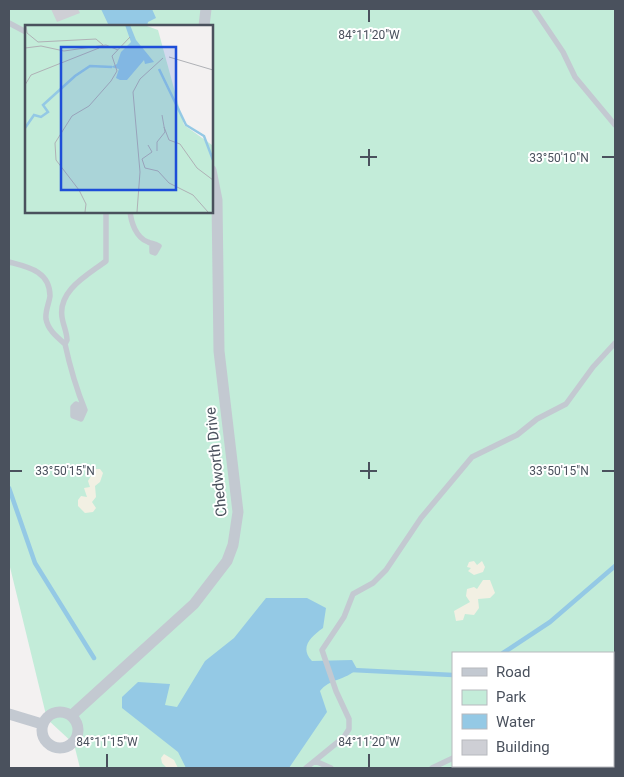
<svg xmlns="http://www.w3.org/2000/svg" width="624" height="777" font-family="Roboto,sans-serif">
	<rect width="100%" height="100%" fill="#f3f1f1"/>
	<path fill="#c3ecd9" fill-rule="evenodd" d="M9,9H615V768H80L74,744L47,719L9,563ZM26,26H211V211H26ZM453,653H613V766H453Z"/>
	<path fill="#f2f0e3" d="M95,469H100L103,473L100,482L95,486L96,497L92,502L96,508L93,512L85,513L78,506V500L81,496L87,497L84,488L90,487L88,481Z
		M474,561L477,565L482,561L485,567L483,572L474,575L468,571L471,568L467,567L469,562Z
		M483,580H490L495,593L490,598L478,599L479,608L474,615L465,614L463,620L456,621L454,611L470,602L466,596L467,589L474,587L477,589Z
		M164,754L174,760L178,768H167L162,763L161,758Z"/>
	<path fill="#94c9e5" d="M101,9H152L156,18L148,22L147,26H109Z
		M266,598H307L326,608L323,628C311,637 299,647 312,661L352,660L357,669C346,680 329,679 320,691L327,712L289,768H186L178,752L122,708V697L138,682L170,684L165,705L177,707L205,661L234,638Z"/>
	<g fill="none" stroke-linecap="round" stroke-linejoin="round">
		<path stroke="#94c9e5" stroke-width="4.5" d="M9,488L35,563L94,658
			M503,653L550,622L615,566
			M352,670L453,675"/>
	</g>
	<path fill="#cecfd5" d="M51,9H78L80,13L57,22Z"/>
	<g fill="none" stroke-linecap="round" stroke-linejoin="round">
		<path stroke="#c3c9d1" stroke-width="5.5" d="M534,9L563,52L575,77L615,125
			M9,23L26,32
			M130,211C131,222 136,238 148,242C152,244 154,243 159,246L155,253L152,252V245L156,247V249H153
			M9,262C28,267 50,271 50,296C49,304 45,311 46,319C48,330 57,337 65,344
			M78,411L77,407L74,410L75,415H80L82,411L80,406L76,404L73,407V416L81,419L85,410C76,388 70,367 65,344L67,340C67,332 63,325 62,317C58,290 88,275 106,261V214
			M613,701L615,699
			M613,756L615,757
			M315,761L331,768
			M306,768L344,737L349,729V719L336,691L322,650L344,617L353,594L373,583L386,570L421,518L472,457L517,435L537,419L566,404L593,367L615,343
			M432,768L453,758
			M560,768L566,766"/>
		<path stroke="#c3c9d1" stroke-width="11" d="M204,26L206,9
			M42 730a18 18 0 1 1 36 0a18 18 0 1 1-36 0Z
			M9,714L42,724
			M72,715L194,604L227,561L233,545L238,512L219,351L217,200L211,170"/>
	</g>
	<path fill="none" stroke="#4a515d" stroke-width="2" d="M369,10V22M369,149V166M360,157H377M602,157H614M369,462V479M10,471H22M360,471H377M602,471H614M107,754V767M369,754V767"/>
	<g text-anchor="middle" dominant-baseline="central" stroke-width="4" stroke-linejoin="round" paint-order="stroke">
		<g font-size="15" fill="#4a515d" stroke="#fff">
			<text transform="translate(216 462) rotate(-96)">Chedworth Drive</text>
		</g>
	</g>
	<g transform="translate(25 25)">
		<rect width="188" height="188" fill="#f3f1f1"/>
		<path d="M0,0H119L133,5L159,100L187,120V187H0Z" fill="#c3ecd9"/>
		<path d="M100,0H105L111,15L129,37L120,39L119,35L102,55H95L91,53L94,44L86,42L92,39L96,27L106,17Z" fill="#94c9e5"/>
		<path fill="none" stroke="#94c9e5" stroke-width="2.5" d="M134,44L161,100L179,111L188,135M0,103L9,90L16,92L23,87L18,80L50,51L65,41L87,42"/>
		<path fill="none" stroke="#afb1b6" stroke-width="1" d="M1,0L2,8L13,17L71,14L78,20M0,23L16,21L39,26L81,20L93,25M144,32L188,45M0,60L6,50L74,23M139,102L144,115L155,119L172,143L188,155M123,120L127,127L117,134L120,143L133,146L144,158L168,170L183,187M132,126V117L140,107L137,90M60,187L61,179L54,165L31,135L30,118L47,91L64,81L86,56L92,46L87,31L105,12M112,187L115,147L108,67L115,54L138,33"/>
		<path fill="#1d4ed8" fill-opacity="0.15" stroke="#1d4ed8" stroke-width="2.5" d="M36,22H151V165H36Z"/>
		<rect width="188" height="188" fill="none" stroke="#4a515d" stroke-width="2.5"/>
	</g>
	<g font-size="12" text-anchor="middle" fill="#4a515d" stroke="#fff" stroke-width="4" stroke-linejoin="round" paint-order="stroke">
		<text x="369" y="39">84°11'20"W</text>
		<text x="559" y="162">33°50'10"N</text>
		<text x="559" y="475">33°50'15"N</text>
		<text x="65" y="475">33°50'15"N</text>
		<text x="107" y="746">84°11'15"W</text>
		<text x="369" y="746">84°11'20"W</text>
	</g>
	<rect width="624" height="777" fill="none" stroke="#4a515d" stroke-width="20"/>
	<rect x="452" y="652" width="162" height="115" fill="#ffffff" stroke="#b7b9be"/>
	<rect x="462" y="668" width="25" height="8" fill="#c3c9d1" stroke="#b7b9be"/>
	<text x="496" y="677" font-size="15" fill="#4a515d">Road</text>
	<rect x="462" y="690" width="25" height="15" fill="#c3ecd9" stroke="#b7b9be"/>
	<text x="496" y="702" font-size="15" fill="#4a515d">Park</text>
	<rect x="462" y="714" width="25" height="15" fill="#94c9e5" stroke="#b7b9be"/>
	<text x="496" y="727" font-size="15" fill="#4a515d">Water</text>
	<rect x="462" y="740" width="25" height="15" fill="#cecfd5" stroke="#b7b9be"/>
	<text x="496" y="752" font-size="15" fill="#4a515d">Building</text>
</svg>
